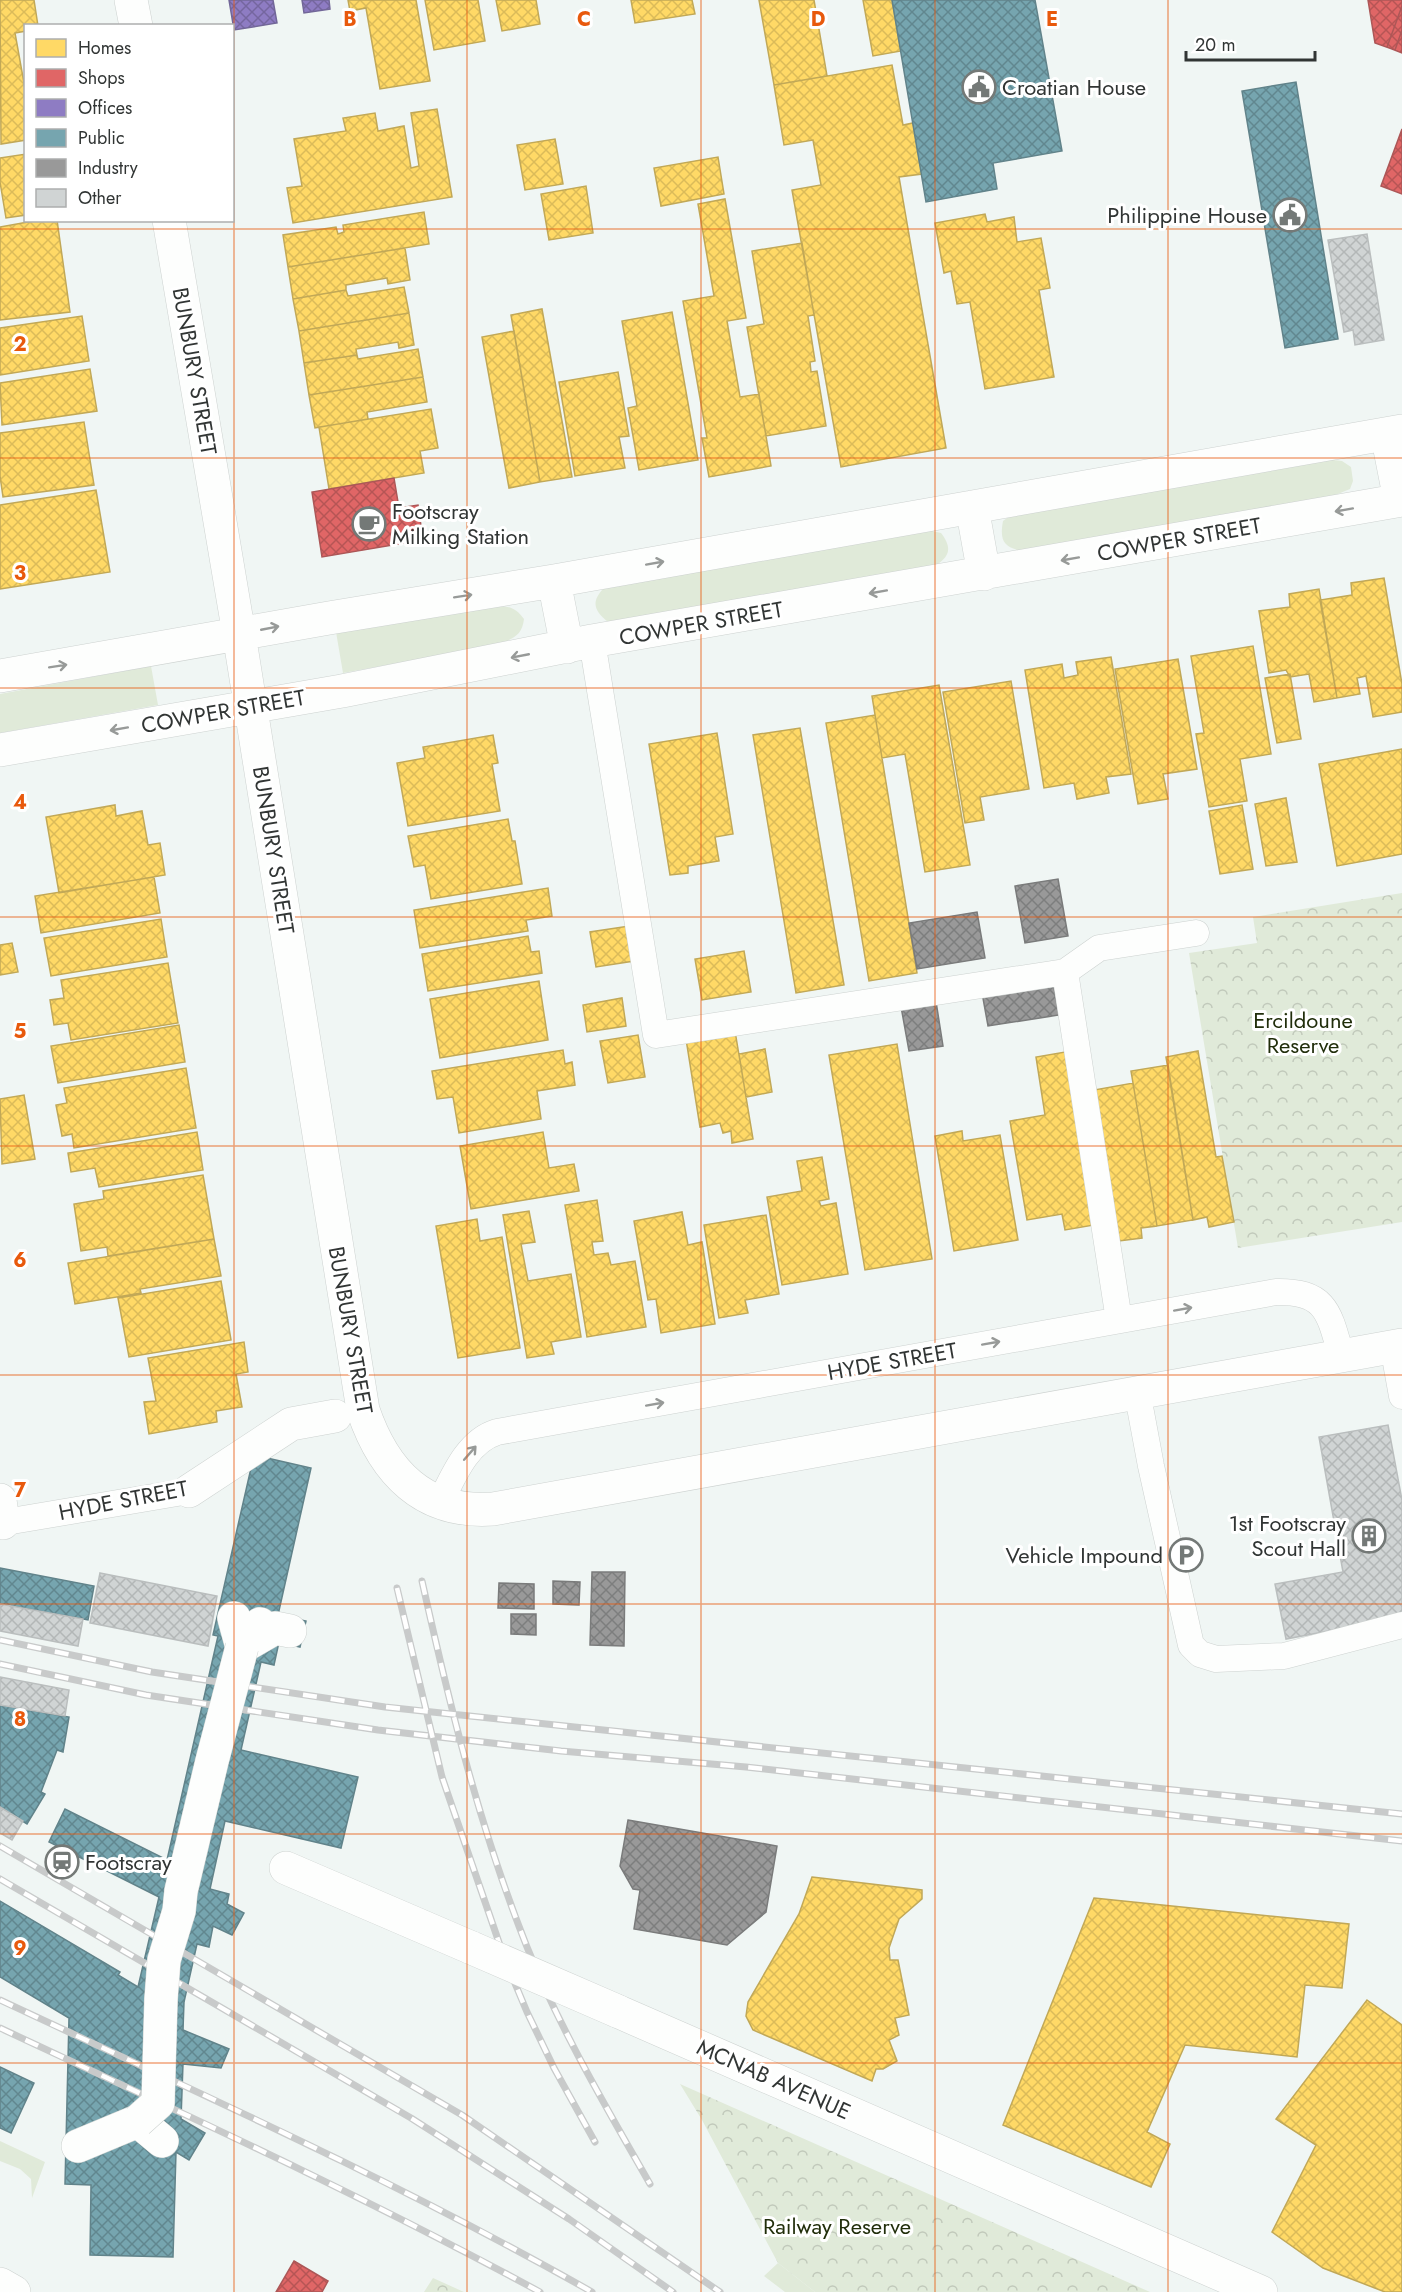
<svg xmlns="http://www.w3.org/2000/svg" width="1402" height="2292" font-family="Jost,sans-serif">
	<defs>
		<pattern id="forest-crowns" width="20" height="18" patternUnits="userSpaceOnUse" patternTransform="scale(1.5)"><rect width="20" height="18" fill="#e0ead9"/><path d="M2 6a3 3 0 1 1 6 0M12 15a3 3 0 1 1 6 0" fill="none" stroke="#c1c9bb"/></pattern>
		<pattern id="homes-cross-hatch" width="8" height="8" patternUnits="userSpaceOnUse" patternTransform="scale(1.5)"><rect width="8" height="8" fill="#ffd966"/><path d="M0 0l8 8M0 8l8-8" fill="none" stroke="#dbbb59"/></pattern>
		<pattern id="shops-cross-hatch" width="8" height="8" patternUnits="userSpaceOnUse" patternTransform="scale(1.5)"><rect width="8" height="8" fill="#e06666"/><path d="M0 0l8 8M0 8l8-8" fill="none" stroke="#b65555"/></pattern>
		<pattern id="offices-cross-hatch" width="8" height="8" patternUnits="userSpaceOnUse" patternTransform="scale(1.5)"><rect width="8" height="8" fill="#8e7cc3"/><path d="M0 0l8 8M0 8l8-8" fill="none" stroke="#75669f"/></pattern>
		<pattern id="public-cross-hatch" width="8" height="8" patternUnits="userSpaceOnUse" patternTransform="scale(1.5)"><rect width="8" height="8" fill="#76a5af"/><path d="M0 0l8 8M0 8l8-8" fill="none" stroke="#61878f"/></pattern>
		<pattern id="industry-cross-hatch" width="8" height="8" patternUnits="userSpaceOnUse" patternTransform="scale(1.5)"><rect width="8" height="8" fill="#999"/><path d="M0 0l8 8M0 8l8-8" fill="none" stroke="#7d7e7e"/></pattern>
		<pattern id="building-cross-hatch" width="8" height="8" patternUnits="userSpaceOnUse" patternTransform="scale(1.5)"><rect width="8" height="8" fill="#d0d4d4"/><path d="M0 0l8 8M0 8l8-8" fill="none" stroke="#b3b7b7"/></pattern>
	</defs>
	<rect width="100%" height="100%" fill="#f0f6f4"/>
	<path fill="#e0ead9" d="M1325,459L1342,461L1351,467L1353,481L1350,489L1328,498L1026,552C1005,548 999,543 1003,521L1014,513Z
		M928,530L941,533C955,551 947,559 930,569L608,622C594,611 591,602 603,589Z
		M493,606C507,606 515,606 524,619C522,635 515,637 501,644L343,673L336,632Z
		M151,666L158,705L0,733V694Z
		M0,2141L45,2162L32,2198L31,2179L20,2169L0,2161Z
		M778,2263L815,2292H785L764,2276Z"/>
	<path fill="url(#forest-crowns)" d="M1402,893V1222L1238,1248L1189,953L1257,943L1253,917Z
		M680,2084L1150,2292H815L778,2263L702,2120Z
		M433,2278L464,2292H424Z"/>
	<path fill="url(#homes-cross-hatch)" stroke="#c1a857" stroke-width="1.5" d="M0,0H34L38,26H26V31L15,33L26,94V140L1,144Z
		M348,0H416L430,81L380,89L366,8L350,11Z
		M425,0H478L485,41L434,50Z
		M496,0H536L540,24L502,31Z
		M631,0H692L695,14L635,23Z
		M759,0H814L827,76L774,85Z
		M863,0H892L901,51L873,56Z
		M892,65L903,125L913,123L922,174L899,177L946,448L841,467L792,190L821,185L813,140L784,145L774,85Z
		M437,109L452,197L293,223L287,188L302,186L294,139L346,131L343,118L375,113L378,131L404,126L411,168L419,166L411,113Z
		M555,139L563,184L525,190L517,145Z
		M26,154V215L6,218L0,182V158Z
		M718,157L724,194L661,206L654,168Z
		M586,186L593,233L549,240L541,194Z
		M725,199L746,318L727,321L740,397L759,394L771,466L709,477L702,438H707L683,301L714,296L698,204Z
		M424,212L429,244L288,267L283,235L336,227L338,234L344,232L343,225Z
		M985,214L987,222L1014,217L1017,242L1041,238L1050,288L1039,290L1054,377L985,389L970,302L957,304L951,271L944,273L935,223Z
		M39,220H57L70,312L0,320V227Z
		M802,243L814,315L808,316L815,361L810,362L811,372L817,371L826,426L766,436L747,327L764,324L752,251Z
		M405,248L410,280L388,284L387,278L346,285V290L293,299L288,267Z
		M404,287L409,313L299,331L293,299L346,290L348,296Z
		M542,309L572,477L540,482L511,315Z
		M672,312L698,460L639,470L628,408L637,406L622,321Z
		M409,313L414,345L399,348L398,342L356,349L357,355L304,363L299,331Z
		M82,316L89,361L0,375V328Z
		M514,331L540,482L509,488L482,337Z
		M418,349L423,377L309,395L304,363L357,355L358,359Z
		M90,369L97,411L2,425L0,383Z
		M618,372L629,436L619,437L625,468L575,476L559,382Z
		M423,377L427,402L367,412L368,419L315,428L309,395Z
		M431,409L438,448L420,451L424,473L329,489L319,427Z
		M84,422L94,485L3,497L0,476V433Z
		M96,490L110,572L0,589V505Z
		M1384,578L1402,684V712L1373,717L1366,676L1357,678L1360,694L1337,698L1320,600L1352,595L1351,583Z
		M1319,589L1337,698L1314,702L1309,674L1290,677L1286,670L1269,673L1259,611L1290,607L1289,594Z
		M1253,646L1271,754L1240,759L1247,801L1209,807L1196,734L1204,733L1191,656Z
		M1111,657L1131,774L1106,777L1109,793L1077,799L1074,783L1044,788L1025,670L1062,664L1064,678L1078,675L1076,662Z
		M1178,659L1197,769L1163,774L1168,799L1138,804L1115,669Z
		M1290,674L1301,739L1277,743L1265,678Z
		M1011,681L1029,789L980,797L984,820L965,823L943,692Z
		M939,685L970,865L925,872L905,754L882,758L872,696Z
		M875,715L917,973L869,981L826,723Z
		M800,728L844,985L796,993L753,735Z
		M717,733L733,834L715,837L719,861L688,866V873L670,875L649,744Z
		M493,735L498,763L492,764L500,811L408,826L397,763L425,758L423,747Z
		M1402,749V854L1337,866L1319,764Z
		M1286,798L1297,862L1266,866L1255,804Z
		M115,805L116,816L142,811L148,845L160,843L165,875L59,893L46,817Z
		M1242,805L1253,869L1220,874L1209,811Z
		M508,819L512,841H515L522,884L431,899L425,865L414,867L408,836Z
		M154,877L160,913L41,933L35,896Z
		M548,888L552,916L526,920L528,931L420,948L414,910Z
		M161,919L167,957L51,976L44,938Z
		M629,926L634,961L596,967L590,932Z
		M528,936L531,952L539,951L542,973L428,991L422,954Z
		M12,943L18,972L0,975V945Z
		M744,951L751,992L702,1000L695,959Z
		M168,963L178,1023L71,1040L68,1023L54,1025L50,1000L64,998L61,980Z
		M539,981L548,1040L440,1058L430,999Z
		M622,998L626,1026L587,1032L583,1005Z
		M179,1025L185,1062L58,1083L51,1046Z
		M735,1031L753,1139L732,1143L731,1131L723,1133L720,1123L700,1127L686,1039Z
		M638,1035L645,1077L608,1083L600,1041Z
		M897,1044L932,1259L865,1270L829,1055Z
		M765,1049L772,1092L746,1097L739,1054Z
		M563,1050L565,1064L572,1062L575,1085L537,1091L541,1119L459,1133L453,1097L437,1099L432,1071Z
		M1198,1051L1216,1157L1222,1156L1234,1222L1209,1227L1207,1217L1193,1220L1166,1057Z
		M1065,1052L1094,1225L1065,1230L1062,1214L1027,1220L1010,1121L1045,1115L1036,1057Z
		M1168,1065L1193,1220L1157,1226L1131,1071Z
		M186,1068L196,1128L74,1148L72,1134L62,1136L56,1105L67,1103L64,1088Z
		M1133,1083L1157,1226L1141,1228L1142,1238L1119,1241L1094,1090Z
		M24,1095L35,1159L2,1164L0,1099Z
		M962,1131L963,1141L1000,1135L1018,1240L954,1251L935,1136Z
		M197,1132L203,1170L99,1187L95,1168L71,1172L68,1153Z
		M543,1132L549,1168L574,1164L579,1191L471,1209L460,1146Z
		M822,1157L829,1199L819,1201L821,1206L836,1203L848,1274L782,1285L767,1197L802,1191L797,1161Z
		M203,1175L214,1239L108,1256L107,1247L81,1251L74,1204L104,1199L103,1191Z
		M597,1200L603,1241L592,1242L594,1255L608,1253L611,1265L635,1261L646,1327L587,1337L565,1205Z
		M529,1211L535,1242L521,1244L528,1281L571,1274L581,1337L551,1342L554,1354L527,1358L503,1215Z
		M682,1212L688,1245L702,1242L715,1324L661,1333L656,1299L648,1300L634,1221Z
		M766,1215L779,1294L745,1300L748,1313L719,1318L704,1225Z
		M477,1219L480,1241L502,1237L520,1348L458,1358L436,1226Z
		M214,1239L221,1276L140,1289L141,1293L75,1304L68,1263Z
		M221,1281L231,1340L129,1357L118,1298Z
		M244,1342L248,1372L236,1374L242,1407L216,1411L217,1422L149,1434L144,1402L156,1401L148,1358Z
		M812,1877L922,1890V1899L899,1919L889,1948L890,1960H898L909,2015L895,2018L899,2035L889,2040L897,2061L883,2069H876L872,2081L753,2030L746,2016L748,2002L799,1914Z
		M1094,1898L1349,1924L1342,1988L1305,1985L1297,2057L1185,2045L1147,2132L1170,2144L1151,2187L1003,2125Z
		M1367,2000L1402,2025V2292H1385L1323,2268L1272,2232L1316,2145L1276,2119Z"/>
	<path fill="url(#shops-cross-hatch)" stroke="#ac5757" stroke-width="1.5" d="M1368,0H1402V30L1395,50L1375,43Z
		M1402,6V53L1387,47Z
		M1402,129V194L1381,186Z
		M394,478L399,508L418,505L423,540L322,557L312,492Z
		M294,2261L328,2281L322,2292H276Z"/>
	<path fill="url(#offices-cross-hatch)" stroke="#726798" stroke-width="1.5" d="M229,0H273L277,23L234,30Z
		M302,0H329L330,9L304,13Z"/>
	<path fill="url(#public-cross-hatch)" stroke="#61838a" stroke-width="1.5" d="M892,0H1035L1062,151L993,163L997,189L926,202Z
		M1296,82L1338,339L1285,348L1242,91Z
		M254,1455L311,1468L278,1615L306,1621L300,1647L279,1642L274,1665L261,1662L241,1750L358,1777L341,1848L225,1821L210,1889L229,1894L227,1904L244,1913L232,1935L213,1926L209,1947L197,1944L184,2002L183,2030L229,2049L221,2068L183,2064L181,2119L205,2133L189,2160L176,2152L173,2257L90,2255L91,2185L65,2184L69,2018L0,1977V1901L120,1972L118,1975L138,1987L159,1897L49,1842L65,1809L167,1860L218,1636L213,1635Z
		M0,1568L94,1586L88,1620L0,1604Z
		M0,1705L69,1717L63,1752L57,1750L41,1792L45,1794L27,1824L0,1807Z
		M0,2067L34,2083L11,2133L0,2128Z"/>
	<path fill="url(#industry-cross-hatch)" stroke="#7a7b7b" stroke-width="1.5" d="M1058,879L1068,936L1025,943L1015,886Z
		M977,912L985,958L917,969L909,923Z
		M1052,976L1059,1015L988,1026L981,987Z
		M935,995L943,1046L909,1051L900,1001Z
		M592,1572H625L624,1646L590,1645Z
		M553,1581L580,1582L579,1605L553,1604Z
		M499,1583L534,1584V1609L498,1608Z
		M511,1614H536V1635L511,1634Z
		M628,1820L777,1846L766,1912L727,1945L634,1929L640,1890L633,1889L620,1866Z"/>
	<path fill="url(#building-cross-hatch)" stroke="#babebe" stroke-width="1.5" d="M1367,234L1384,340L1355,345L1353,330L1344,332L1328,240Z
		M1388,1425L1402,1500V1617L1286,1639L1275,1584L1343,1572L1319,1437Z
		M100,1573L217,1596L208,1646L90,1623Z
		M0,1604L83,1619L78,1646L0,1631Z
		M0,1677L69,1690L65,1716L0,1705Z
		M0,1807L23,1821L12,1840L0,1833Z"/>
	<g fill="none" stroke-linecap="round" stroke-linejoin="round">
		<g stroke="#cdd2d0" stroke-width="27">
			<path id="service" d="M592,641L656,1035L1065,972L1099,948L1196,933
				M1065,972L1119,1320
				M1393,1346L1402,1396
				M1137,1391L1151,1466L1191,1645L1200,1654L1216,1659L1284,1656L1402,1625
				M440,1503C453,1477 467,1441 497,1432L1276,1292C1326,1291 1329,1312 1341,1355
				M0,1523L189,1491"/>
		</g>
		<g stroke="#cdd2d0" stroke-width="34">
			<path id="pedestrian" d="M189,1491L291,1424L335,1416
				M234,1618L242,1647L260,1624
				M244,1646L275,1628L290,1631
				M78,2146L138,2121L162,2141"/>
		</g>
		<g stroke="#cdd2d0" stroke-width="34">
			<path id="minor" d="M131,0L136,26
				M169,220L239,634L363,1410C384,1472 423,1514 493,1509L1402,1345
				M1387,434L1400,500
				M972,507L984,574
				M554,581L567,647
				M0,676L329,618L554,581L1402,431
				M0,750L342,691L592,641L1402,500
				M0,1500L3,1523
				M286,1868L472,1948
				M617,2011L1261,2292"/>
		</g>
		<g stroke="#cdd2d0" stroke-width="34">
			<path id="tertiary" d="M0,2284L14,2292"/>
		</g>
		<use href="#service" stroke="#fdfefd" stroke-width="26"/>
		<use href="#pedestrian" stroke="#fdfefd" stroke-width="33"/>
		<use href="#minor" stroke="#fdfefd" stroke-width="33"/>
		<use href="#tertiary" stroke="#fdfefd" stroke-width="33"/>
		<g stroke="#c8caca" stroke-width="7">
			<path id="rail" d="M422,1581C450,1707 479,1826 527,1947C560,2029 606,2107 650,2184
				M397,1588L442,1777L504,1957L527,2012L554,2068L595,2142
				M0,1640L152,1672L385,1707L1402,1814
				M0,1664L146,1695L378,1730L561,1751L746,1767L1402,1841
				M0,1846L462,2115L720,2292
				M0,1879L411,2118L569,2219L673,2292
				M0,2000C199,2093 400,2183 592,2292
				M0,2028C182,2113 364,2196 540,2292"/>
		</g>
		<use href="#rail" stroke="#fff" stroke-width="4.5" stroke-dasharray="14" stroke-linecap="butt"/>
		<g stroke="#cdd2d0" stroke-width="34" stroke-linecap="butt">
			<path id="pedestrian-bridge" d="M138,2121L158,2103L161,1999L164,1960L179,1911L181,1891L212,1761L242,1647"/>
		</g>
		<g stroke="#cdd2d0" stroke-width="34" stroke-linecap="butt">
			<path id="minor-bridge" d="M472,1948L617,2011"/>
		</g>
		<use href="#pedestrian-bridge" stroke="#fdfefd" stroke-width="33"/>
		<use href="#minor-bridge" stroke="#fdfefd" stroke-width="33"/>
	</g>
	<defs><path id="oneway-shaft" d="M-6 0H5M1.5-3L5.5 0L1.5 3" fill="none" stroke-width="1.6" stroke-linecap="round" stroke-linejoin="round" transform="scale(1.5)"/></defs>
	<g stroke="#979a98">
		<use href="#oneway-shaft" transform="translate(1344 510) rotate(170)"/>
		<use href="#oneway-shaft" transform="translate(1070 559) rotate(170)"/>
		<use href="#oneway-shaft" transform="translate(655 563) rotate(-10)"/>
		<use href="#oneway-shaft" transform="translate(878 592) rotate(170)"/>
		<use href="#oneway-shaft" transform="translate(463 596) rotate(-9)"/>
		<use href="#oneway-shaft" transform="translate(270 628) rotate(-11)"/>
		<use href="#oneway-shaft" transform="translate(520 656) rotate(169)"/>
		<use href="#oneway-shaft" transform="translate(58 666) rotate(-9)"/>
		<use href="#oneway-shaft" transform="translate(119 729) rotate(170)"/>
		<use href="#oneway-shaft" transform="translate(1183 1309) rotate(-10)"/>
		<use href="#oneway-shaft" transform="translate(991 1343) rotate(-10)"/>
		<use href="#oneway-shaft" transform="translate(655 1404) rotate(-10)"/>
		<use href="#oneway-shaft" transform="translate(470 1453) rotate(-49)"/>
	</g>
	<path fill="none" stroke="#e8590c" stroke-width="1.5" stroke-opacity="0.55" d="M234,0V2292M467,0V2292M701,0V2292M935,0V2292M1168,0V2292M0,229H1402M0,458H1402M0,688H1402M0,917H1402M0,1146H1402M0,1375H1402M0,1604H1402M0,1834H1402M0,2063H1402"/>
	<defs>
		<g id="civic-ring" transform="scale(1.725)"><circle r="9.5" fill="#fff" stroke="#747977" stroke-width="1.5"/><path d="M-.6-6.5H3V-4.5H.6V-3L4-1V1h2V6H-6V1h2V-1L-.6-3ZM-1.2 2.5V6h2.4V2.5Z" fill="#747977"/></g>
		<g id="cafe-ring" transform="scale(1.725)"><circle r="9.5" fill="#fff" stroke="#747977" stroke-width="1.5"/><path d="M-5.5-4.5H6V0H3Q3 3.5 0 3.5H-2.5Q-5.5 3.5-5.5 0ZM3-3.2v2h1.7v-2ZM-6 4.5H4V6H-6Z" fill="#747977"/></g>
		<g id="building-ring" transform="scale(1.725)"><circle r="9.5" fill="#fff" stroke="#747977" stroke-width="1.5"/><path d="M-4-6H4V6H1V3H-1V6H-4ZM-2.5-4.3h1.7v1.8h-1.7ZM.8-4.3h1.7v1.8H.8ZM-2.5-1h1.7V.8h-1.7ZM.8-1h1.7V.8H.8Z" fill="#747977"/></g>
		<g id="parking-ring" transform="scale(1.725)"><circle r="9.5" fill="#fff" stroke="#747977" stroke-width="1.5"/><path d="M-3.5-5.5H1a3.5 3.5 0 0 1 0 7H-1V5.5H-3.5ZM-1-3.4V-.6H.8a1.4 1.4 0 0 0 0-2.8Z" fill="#747977"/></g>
		<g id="station-ring" transform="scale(1.725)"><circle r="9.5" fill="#fff" stroke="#747977" stroke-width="1.5"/><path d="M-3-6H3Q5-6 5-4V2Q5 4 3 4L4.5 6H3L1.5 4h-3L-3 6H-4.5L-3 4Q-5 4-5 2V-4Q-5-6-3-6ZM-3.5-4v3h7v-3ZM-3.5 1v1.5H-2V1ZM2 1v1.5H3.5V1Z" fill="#747977"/></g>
	</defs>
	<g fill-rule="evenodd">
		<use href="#civic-ring" x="979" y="87"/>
		<use href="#civic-ring" x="1290" y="215"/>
		<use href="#cafe-ring" x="369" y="524"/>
		<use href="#building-ring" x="1369" y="1536"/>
		<use href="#parking-ring" x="1186" y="1555"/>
		<use href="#station-ring" x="62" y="1862"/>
	</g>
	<g text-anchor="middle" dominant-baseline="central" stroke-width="6" stroke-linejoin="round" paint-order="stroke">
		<g font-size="22" fill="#313534" stroke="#fff" text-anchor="start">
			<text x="1002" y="87">Croatian House</text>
			<text x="1267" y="215" text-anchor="end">Philippine House</text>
			<text x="392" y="511">Footscray<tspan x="392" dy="25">Milking Station</tspan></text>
			<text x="1346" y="1523" text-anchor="end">1st Footscray<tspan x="1346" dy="25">Scout Hall</tspan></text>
			<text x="1163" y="1555" text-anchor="end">Vehicle Impound</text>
			<text x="85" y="1862">Footscray</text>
		</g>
		<g font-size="22" fill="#313534" stroke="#fff">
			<text transform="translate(195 371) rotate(80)">BUNBURY STREET</text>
			<text transform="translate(1179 539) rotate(-10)">COWPER STREET</text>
			<text transform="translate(701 623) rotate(-10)">COWPER STREET</text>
			<text transform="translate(223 711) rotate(-10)">COWPER STREET</text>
			<text transform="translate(274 850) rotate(81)">BUNBURY STREET</text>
			<text transform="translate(351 1330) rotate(80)">BUNBURY STREET</text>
			<text transform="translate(892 1361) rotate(-10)">HYDE STREET</text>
			<text transform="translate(123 1500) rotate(-11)">HYDE STREET</text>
			<text transform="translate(774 2079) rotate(24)">MCNAB AVENUE</text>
		</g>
		<g font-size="22" fill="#212e0b" stroke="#fff">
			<text x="1303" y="1020">Ercildoune<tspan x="1303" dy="25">Reserve</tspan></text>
			<text x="837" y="2226">Railway Reserve</text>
		</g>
	</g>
	<g font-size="20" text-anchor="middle" font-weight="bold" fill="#e8590c" stroke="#fff" stroke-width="6" stroke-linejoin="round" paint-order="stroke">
		<text x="350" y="26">B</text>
		<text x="584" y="26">C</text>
		<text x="818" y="26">D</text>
		<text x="1052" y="26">E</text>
		<text x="20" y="351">2</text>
		<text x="20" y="580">3</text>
		<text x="20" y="809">4</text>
		<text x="20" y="1038">5</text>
		<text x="20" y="1267">6</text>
		<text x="20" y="1497">7</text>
		<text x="20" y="1726">8</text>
		<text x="20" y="1955">9</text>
	</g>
	<rect x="24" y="24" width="210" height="198" fill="#ffffff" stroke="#adaeae" stroke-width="1.5"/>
	<rect x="36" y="39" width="30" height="18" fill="#ffd966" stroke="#adaeae" stroke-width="1.5"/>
	<text x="78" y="54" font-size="18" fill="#313534">Homes</text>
	<rect x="36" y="69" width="30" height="18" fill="#e06666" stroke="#adaeae" stroke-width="1.5"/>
	<text x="78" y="84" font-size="18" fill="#313534">Shops</text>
	<rect x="36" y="99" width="30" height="18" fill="#8e7cc3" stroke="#adaeae" stroke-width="1.5"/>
	<text x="78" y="114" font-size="18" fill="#313534">Offices</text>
	<rect x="36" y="129" width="30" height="18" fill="#76a5af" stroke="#adaeae" stroke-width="1.5"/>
	<text x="78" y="144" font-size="18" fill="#313534">Public</text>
	<rect x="36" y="159" width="30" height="18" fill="#999999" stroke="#adaeae" stroke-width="1.5"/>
	<text x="78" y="174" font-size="18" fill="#313534">Industry</text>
	<rect x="36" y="189" width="30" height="18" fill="#d0d4d4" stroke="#adaeae" stroke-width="1.5"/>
	<text x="78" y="204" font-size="18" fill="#313534">Other</text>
	<path d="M1186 51v9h129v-9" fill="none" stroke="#313534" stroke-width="3"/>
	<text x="1195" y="51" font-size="18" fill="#313534" stroke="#ffffff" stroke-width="4.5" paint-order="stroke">20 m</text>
</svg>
